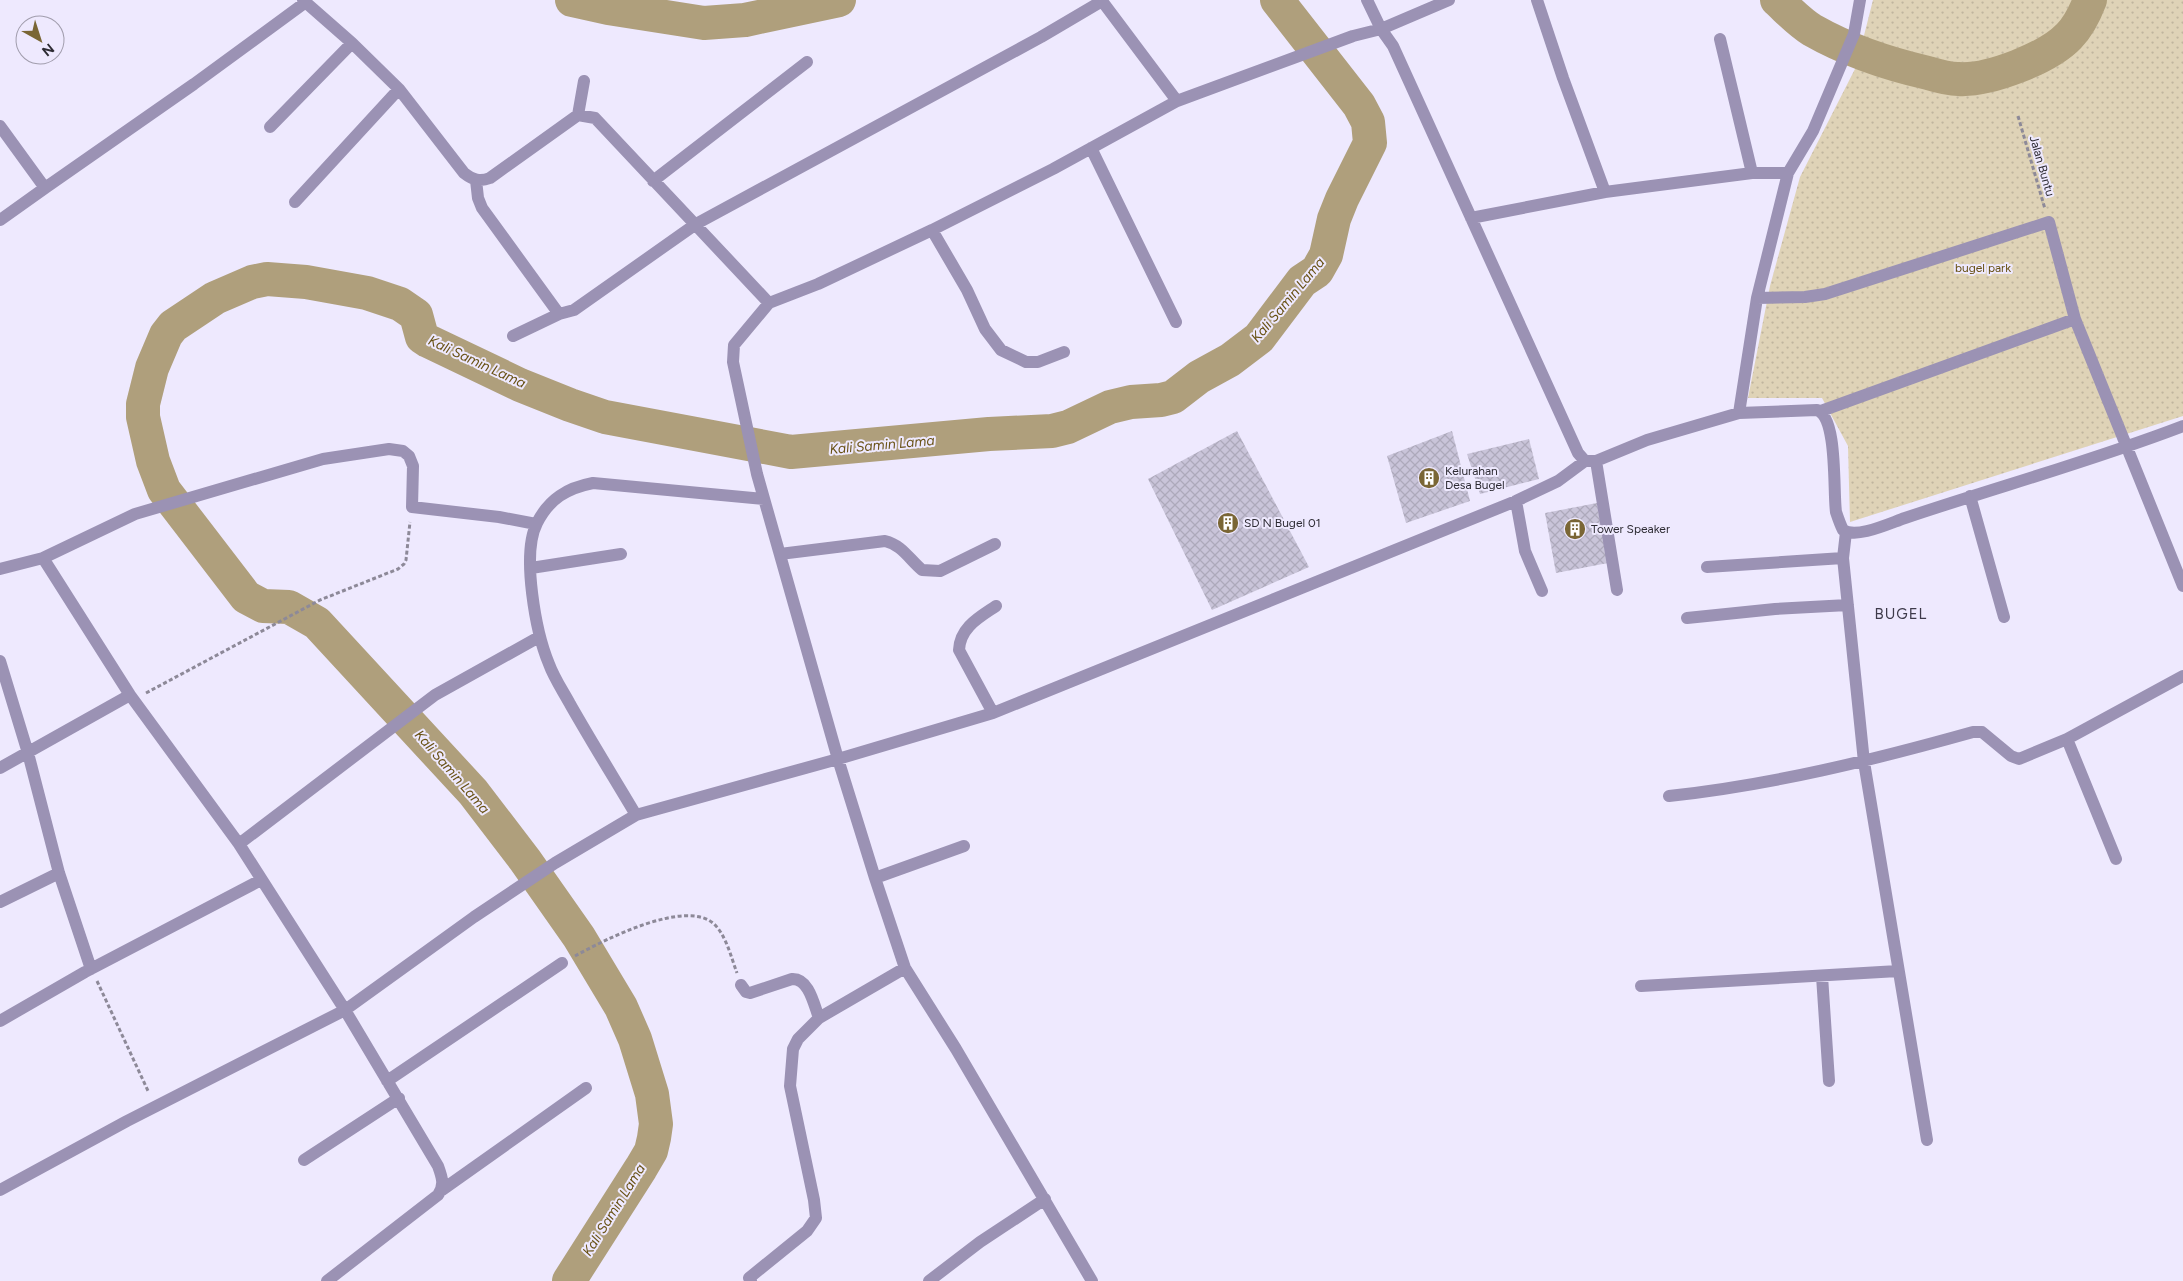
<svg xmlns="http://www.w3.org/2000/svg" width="2183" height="1281" font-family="Figtree,sans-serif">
	<defs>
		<pattern id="park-dots" width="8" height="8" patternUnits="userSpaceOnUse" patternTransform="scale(1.25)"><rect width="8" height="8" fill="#dfd3b7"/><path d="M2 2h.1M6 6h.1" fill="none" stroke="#c0b59e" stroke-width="1.8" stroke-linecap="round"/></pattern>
		<pattern id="building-cross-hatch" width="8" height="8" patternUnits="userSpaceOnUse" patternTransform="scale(1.25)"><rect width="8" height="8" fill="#c9c4d9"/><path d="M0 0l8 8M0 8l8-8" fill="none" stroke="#ada9bb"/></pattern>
	</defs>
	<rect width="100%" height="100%" fill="#eee9fe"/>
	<path fill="url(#park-dots)" d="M1873,0H2183V416L1850,522L1848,446L1822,398H1748L1770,286L1800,177L1856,67Z"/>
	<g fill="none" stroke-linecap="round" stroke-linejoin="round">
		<path stroke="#af9f7c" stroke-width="34" d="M572,0L608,8L704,23L745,20L839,0
			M1777,0C1788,10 1799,22 1812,30C1847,50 1889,64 1928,73C1938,76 1948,79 1958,79C1989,81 2048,58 2069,36C2079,26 2085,13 2090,0
			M569,1281L641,1168L651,1151L654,1138L656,1124L652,1094L635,1039L621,1007L579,937L525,860L473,792L317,623L289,607L263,606L246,597L164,490L153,461L143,417V404L152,368L166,335L173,326L215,298L252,282L267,279L306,282L367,293L400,304L416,315L422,337L428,341L520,385L570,405L605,417L791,452L989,434L1052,431L1068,427L1110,407L1131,402L1161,400L1173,397L1199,377L1230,360L1259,338L1302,281L1317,271L1326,255L1334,219L1342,199L1370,143L1368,122L1359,105L1277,0"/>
	</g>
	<path fill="url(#building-cross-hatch)" d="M1237,431L1309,567L1212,610L1148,479Z
		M1452,431L1470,501L1406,523L1387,456Z
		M1529,439L1539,479L1480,494L1467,454Z
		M1597,503L1608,563L1556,573L1545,513Z"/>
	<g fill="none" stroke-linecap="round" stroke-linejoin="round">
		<path stroke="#8d8998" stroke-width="3" stroke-dasharray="4 2.5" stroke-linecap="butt" d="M2018,116L2045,209
			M146,693L320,600L398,569L404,564L406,560L410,522
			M575,956C604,940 686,898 714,924C726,935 731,957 737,973
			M97,981L149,1093"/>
		<path stroke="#9b92b4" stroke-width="12" d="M303,0L352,43L399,89L464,173C473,180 480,182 490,178L578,115L595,118L769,303L818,284L932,230L1053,169L1177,101L1353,36L1381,29L1393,46L1578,453L1585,461H1596L1647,440L1739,413L1817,410C1838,417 1833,492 1836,512C1838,518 1840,524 1843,530C1857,539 1890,523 1905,518C1997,487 2092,461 2183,426
			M1367,0L1381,29L1449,0
			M1537,0L1563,78L1605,192
			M1720,39L1752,173
			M578,115L584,81
			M0,126L45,188L194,84L306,2
			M270,127L352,43
			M1091,148L1176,322
			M476,180L478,198L482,208L559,314
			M653,181L807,62
			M295,202L399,89
			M1471,218L1605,192L1752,173H1788
			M0,220L45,188
			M932,230L967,290L985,329L1001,350L1026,362H1038L1064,352
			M1757,298L1805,297L1825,294L2049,222L2075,319L2183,586
			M769,303L734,345L733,362L757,474L838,759L875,878L905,968L956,1049L1092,1281
			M513,336L559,314L574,310L696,224L1041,37L1102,1L1177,101
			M1821,411L2075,319
			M1739,413L1757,298L1788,173L1813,131L1854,34L1860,0
			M1596,461L1617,590
			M1970,496L2004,617
			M1516,501L1525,551L1542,591
			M1846,532L1843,558L1864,762L1927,1140
			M780,554L885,541C902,545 909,559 922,570L940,571L995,544
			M43,558L135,514L323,459L389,449L403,451L409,456L413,466L412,507L499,517L536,524
			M1707,567L1843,558
			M531,568L621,554
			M0,569L43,558L130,695L239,844L345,1010L438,1166C442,1177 445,1185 438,1195L327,1281
			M1687,618L1775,609L1848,605
			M0,661L28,753L59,873L91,969
			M993,713L959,650C960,627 980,617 996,606
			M2067,739L2116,859
			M0,768L130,695
			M1669,796C1772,785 1873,760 1973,732H1982L2011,756L2019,759L2067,739L2183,676
			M636,815C614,778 591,741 570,704C563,691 554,678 549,664C536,633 521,554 537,523C549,499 567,488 593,483L764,499
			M239,844L435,695L539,637
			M875,878L964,846
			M0,902L59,873
			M1822,976L1829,1081
			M741,985L746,992L750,993L792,979C809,978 814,1005 819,1018
			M1641,986L1898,971
			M0,1021L85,972L261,880
			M387,1081L562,963
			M304,1160L399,1098
			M0,1190L127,1121L345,1010L474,917L555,863L636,815L838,759L993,713L1516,501L1558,481L1585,461
			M442,1190L586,1088
			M751,1281L749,1278L807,1231L816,1218L814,1200L790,1086L793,1049L798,1039L819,1018L905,968
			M929,1281L980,1242L1045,1199"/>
	</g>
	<defs>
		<g id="building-disc" transform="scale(1.125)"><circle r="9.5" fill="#7a6635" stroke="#eee9fe"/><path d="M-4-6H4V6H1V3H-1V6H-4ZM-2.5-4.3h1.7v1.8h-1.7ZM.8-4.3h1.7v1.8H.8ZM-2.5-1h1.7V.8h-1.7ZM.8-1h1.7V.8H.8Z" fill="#fff"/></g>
	</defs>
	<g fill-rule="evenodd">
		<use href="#building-disc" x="1429" y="478"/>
		<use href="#building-disc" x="1228" y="523"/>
		<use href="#building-disc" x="1575" y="529"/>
	</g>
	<g text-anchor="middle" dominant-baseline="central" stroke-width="4" stroke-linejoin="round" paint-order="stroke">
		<g font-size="12" fill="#2d2b33" stroke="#eee9fe">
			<text transform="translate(2042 166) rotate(74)">Jalan Buntu</text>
		</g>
		<g font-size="12" fill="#664f12" stroke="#eee9fe">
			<text x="1983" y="268">bugel park</text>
		</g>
		<g font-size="12" fill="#2d2b33" stroke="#eee9fe" text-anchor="start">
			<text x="1445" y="471">Kelurahan<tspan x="1445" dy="14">Desa Bugel</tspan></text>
			<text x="1244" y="523">SD N Bugel 01</text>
			<text x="1591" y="529">Tower Speaker</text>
		</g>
		<g font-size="14" font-style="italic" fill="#685114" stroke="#eee9fe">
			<text transform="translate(1288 300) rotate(-50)">Kali Samin Lama</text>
			<text transform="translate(477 362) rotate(25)">Kali Samin Lama</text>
			<text transform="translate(882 445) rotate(-5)">Kali Samin Lama</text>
			<text transform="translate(452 772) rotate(49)">Kali Samin Lama</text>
			<text transform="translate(614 1210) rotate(-58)">Kali Samin Lama</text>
		</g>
		<g font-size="15" letter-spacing="1" fill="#3e3a4a" stroke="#eee9fe">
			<text x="1901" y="614">BUGEL</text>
		</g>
	</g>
	<g transform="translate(40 40) rotate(141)"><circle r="24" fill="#eee9fe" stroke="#a19dad"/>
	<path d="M0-4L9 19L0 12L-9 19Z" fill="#7a6635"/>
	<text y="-8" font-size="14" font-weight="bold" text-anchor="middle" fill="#2d2b33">N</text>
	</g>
</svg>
